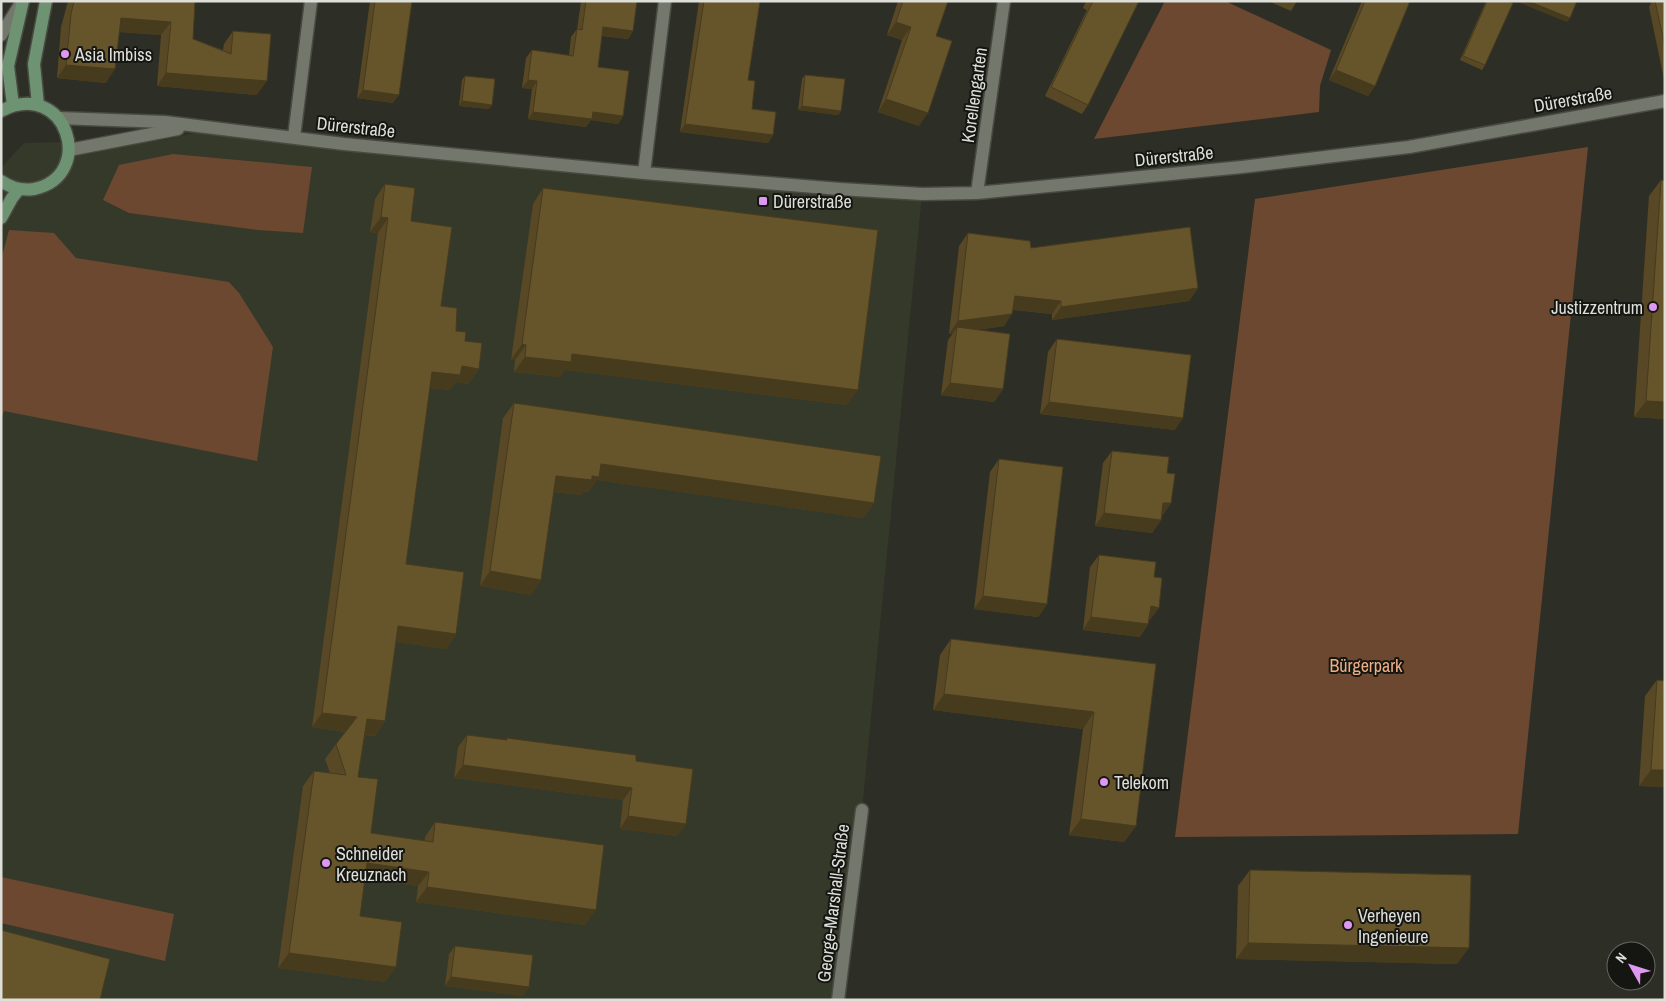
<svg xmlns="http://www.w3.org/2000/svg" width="1666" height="1001" font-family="'Archivo Narrow',sans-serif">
	<rect width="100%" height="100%" fill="#2d2f26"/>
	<path fill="#353929" d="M209,129L922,194L862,810L838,1000H1V168L24,143L165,140Z"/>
	<path fill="#6c4830" d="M1165,1H1225L1331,50L1320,86L1319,112L1094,139Z
		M1588,147L1518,834L1175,837L1255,199Z
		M173,154L312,167L303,233L258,230L129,213L103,200L119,165Z
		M9,230L54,233L76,258L229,282L239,293L273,347L257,461L4,411L1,420V260Z
		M1,877L174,914L165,961L1,923Z"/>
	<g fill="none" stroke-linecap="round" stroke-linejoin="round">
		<g stroke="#494b43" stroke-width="15">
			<path id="street" d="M1,35L21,3
				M59,118L165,122L344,144L644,173L840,189L922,194L977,193L1242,167L1409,147L1665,101
				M294,137L311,1
				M69,150L178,129
				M644,173L665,1
				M977,193L1004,1
				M838,1000L862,810"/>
		</g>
		<g stroke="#494b43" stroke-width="15">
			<path id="secondary" d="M13,105L8,66L23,1
				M38,105L34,64L46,1
				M1,111C67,77 97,176 34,189C22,191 11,188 1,181
				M1,218L12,198L19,189"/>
		</g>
		<use href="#street" stroke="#74776c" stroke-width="12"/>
		<use href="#secondary" stroke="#6e9372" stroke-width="12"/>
	</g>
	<path fill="#584825" d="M68,1H195L193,39L223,50L224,44L233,31L257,95L157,86L161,35L119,32L106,83L57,78L61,27Z
		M370,1H412L393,103L357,98Z
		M581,1H637L633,31L628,39L602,36L598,67L623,116L618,124L591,120L586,127L528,119L532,89L522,88L526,58L532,50L569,55L571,37L577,29V30Z
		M699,1H760L748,80L752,109L773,135L768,143L680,132Z
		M898,1H948L936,36L919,126L878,112L902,40L887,35Z
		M1086,1H1139L1088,105L1082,114L1045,96L1087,10L1083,8Z
		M1268,1H1297L1291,11Z
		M1362,1H1410L1375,86L1368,96L1329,80Z
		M1486,1H1508L1485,65L1482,70L1460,60Z
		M1652,1H1665V79H1664L1649,7Z
		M805,75L841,111L838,115L798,110L802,79Z
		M465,76L492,105L489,109L459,106L462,80Z
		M1661,180L1665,419L1634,417L1649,196Z
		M385,184L411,221L441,306L456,331L465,341L479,369L468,384L456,382L450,390L430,388L406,564L456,634L446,649L396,642L385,721L375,736L365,735L358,777L371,833L425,841V837L435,822L585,925L416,902L418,886L365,879L360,916L396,967L385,982L278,968L303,786L314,771L330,773L325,759L345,732L312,727L378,233L370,232L375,199Z
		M543,188L847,405L565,370L560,377L514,372L515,360H511L533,204Z
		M968,233L1031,248L1198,288L1189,301L1052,320V314L1013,310L1004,326L977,330L1003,389L994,402L941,395L948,340L953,333L949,334L959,246Z
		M1057,339L1175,430L1040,414L1048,352Z
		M514,403L874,503L863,518L597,480L588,492L583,491L581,495L553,492L541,580L531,595L480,586L503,418Z
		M1112,451L1167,473L1171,503L1162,516L1161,520L1152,533L1095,526L1103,463Z
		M999,459L1047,604L1038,617L974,609L990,472Z
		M1099,555L1154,577L1150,620H1149L1148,624L1140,637L1083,630L1090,567Z
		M951,639L1156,664L1136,826L1124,842L1069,835L1083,729L933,710L940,655Z
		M1657,680L1665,787L1639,786L1645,696Z
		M467,735L506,740L507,738L636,761L686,824L677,836L620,829L623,800L454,778L458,747Z
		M1250,870L1457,964L1236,959L1238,886Z
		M455,946L529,987L523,996L445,986L449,954Z"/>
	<path fill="#473b1e" d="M1515,1H1528L1570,18L1567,22Z
		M121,18L171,22L161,35L111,31Z
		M896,22L911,27L902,40L887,35Z
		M603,27L633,31L628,39L598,35Z
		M66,65L115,69L106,83L57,78Z
		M1336,70L1375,86L1368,96L1329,80Z
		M166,73L267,81L257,95L157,86Z
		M528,80L537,81L532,89L522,88Z
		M363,90L399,95L393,103L357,98Z
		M886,99L928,113L919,126L878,112Z
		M462,101L492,105L489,109L459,106Z
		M802,106L841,111L838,115L798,110Z
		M533,112H593L623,116L618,124L591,120L586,127L528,119Z
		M685,124L773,135L768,143L680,132Z
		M381,217L388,218L378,233L370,232Z
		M1198,288L1189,301L1052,320L1061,307Z
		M1015,296L1061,301L1052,314L1006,309Z
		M1012,314L1004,326L956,333L957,327L953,333L949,334L958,321Z
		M522,344L526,345L515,360H511Z
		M572,354L858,390L847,405L565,370L560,377L514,372L525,357Z
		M462,366L479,369L468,384L456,382L450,390L422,387L432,372Z
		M950,383L1003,389L994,402L941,395Z
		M1646,401L1665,402V419L1634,417Z
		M1049,402L1183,418L1175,430L1040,414Z
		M601,464L874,503L863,518L597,480L588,492L583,491L581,495L545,491L556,476Z
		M1163,503H1171L1162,516L1155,515Z
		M1104,513L1161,520L1152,533L1095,526Z
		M490,571L541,580L531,595L480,586Z
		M983,596L1047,604L1038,617L974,609Z
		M1151,606L1159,608L1150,620L1142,619Z
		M1091,617L1148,624L1140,637L1083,630Z
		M398,626L456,634L446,649L388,641Z
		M944,694L1094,712L1083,729L933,710Z
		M322,713L357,717L347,732L312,727Z
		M367,719L385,721L375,736L357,733Z
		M463,765L632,788L623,800L454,778Z
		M1651,770H1665V787L1639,786Z
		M628,816L686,824L677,836L620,829Z
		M1081,819L1136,826L1124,842L1069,835Z
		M367,863L429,872L418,886L356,878Z
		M427,887L596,910L585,925L416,902Z
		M1248,943L1469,948L1457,964L1236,959Z
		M289,953L396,967L385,982L278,968Z
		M451,977L529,987L523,996L445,986Z"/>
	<path fill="#66542b" stroke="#473b1e" d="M74,1H195L193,39L231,54L233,31L271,34L267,81L166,73L171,22L121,18L115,69L66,65L71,14Z
		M375,1H412L399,95L363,90Z
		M586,1H637L633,31L603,27L598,67L629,71L623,116L593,112L592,119L533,112L537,81L528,80L532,50L573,56L577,29L582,30Z
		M704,1H760L748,80L755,81L752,109L776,112L773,135L685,124Z
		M903,1H948L936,36L952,41L928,113L886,99L911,27L896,22Z
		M1093,1H1139L1088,105L1051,87Z
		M1365,1H1410L1375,86L1336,70Z
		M1487,1H1508L1513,3L1485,65L1463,56Z
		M1528,1H1577L1570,18Z
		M1655,1H1665V47Z
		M805,75L845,79L841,111L802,106Z
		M465,76L495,79L492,105L462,101Z
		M1661,180L1665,181V402L1646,401Z
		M385,184L415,188L411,221L452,227L441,306L457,308L456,331L466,332L465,341L482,343L479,369L462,366L460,375L432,372L406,564L464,572L456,634L398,626L385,721L367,719L358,777L378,779L371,833L433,842L435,822L604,845L596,910L427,887L429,872L367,863L360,916L402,922L396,967L289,953L314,771L346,775L336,744L357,717L322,713L388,218L381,217Z
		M543,188L878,230L858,390L572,354L571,362L525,357L526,345L522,344Z
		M1190,227L1198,288L1061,307V301L1015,296L1012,314L958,321L968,233L1030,241L1031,248Z
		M957,327L1010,334L1003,389L950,383Z
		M1057,339L1191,355L1183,418L1049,402Z
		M514,403L881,456L874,503L601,464L599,477L592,476V480L556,476L541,580L490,571Z
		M1112,451L1169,457L1167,473L1175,474L1171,503H1163L1161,520L1104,513Z
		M999,459L1063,467L1047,604L983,596Z
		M1099,555L1156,562L1154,577L1162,578L1159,608L1151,606L1148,624L1091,617Z
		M951,639L1156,664L1136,826L1081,819L1094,712L944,694Z
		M1657,680L1665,681V770H1651Z
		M467,735L507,740V738L636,755V761L693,769L686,824L628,816L632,788L463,765Z
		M1250,870L1471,875L1469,948L1248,943Z
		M1,930L110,959L100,1000H1Z
		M455,946L533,955L529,987L451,977Z"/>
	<g fill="#df98f2" stroke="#151612" stroke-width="2">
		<circle cx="65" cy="54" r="5"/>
		<rect x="758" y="196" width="10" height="10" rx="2.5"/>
		<circle cx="1653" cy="307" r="5"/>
		<circle cx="1104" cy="782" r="5"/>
		<circle cx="326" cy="863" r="5"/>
		<circle cx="1348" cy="925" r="5"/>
	</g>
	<g text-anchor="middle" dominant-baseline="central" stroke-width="4" stroke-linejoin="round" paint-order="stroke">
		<g font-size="18" fill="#dedfd9" stroke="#151612" text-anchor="start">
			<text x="75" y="54">Asia Imbiss</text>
			<text x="773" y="201">Dürerstraße</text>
			<text x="1643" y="307" text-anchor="end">Justizzentrum</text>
			<text x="1114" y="782">Telekom</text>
			<text x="336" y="853">Schneider<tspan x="336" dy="21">Kreuznach</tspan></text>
			<text x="1358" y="915">Verheyen<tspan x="1358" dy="21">Ingenieure</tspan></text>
		</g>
		<g font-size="18" fill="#dedfd9" stroke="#151612">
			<text transform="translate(974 95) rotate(-82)">Korellengarten</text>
			<text transform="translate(1573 99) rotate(-10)">Dürerstraße</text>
			<text transform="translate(356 127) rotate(6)">Dürerstraße</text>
			<text transform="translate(1174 156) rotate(-6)">Dürerstraße</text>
			<text transform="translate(833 903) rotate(-83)">George-Marshall-Straße</text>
		</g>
		<g font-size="18" fill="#edae84" stroke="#151612">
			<text x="1366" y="665">Bürgerpark</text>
		</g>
	</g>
	<rect width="1666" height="1001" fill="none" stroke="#dedfd9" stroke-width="5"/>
	<g transform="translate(1631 966) rotate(309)"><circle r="24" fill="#151612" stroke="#656662"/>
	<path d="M0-4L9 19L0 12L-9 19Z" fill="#df98f2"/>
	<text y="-8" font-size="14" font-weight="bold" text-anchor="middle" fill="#dedfd9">N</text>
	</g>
</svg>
